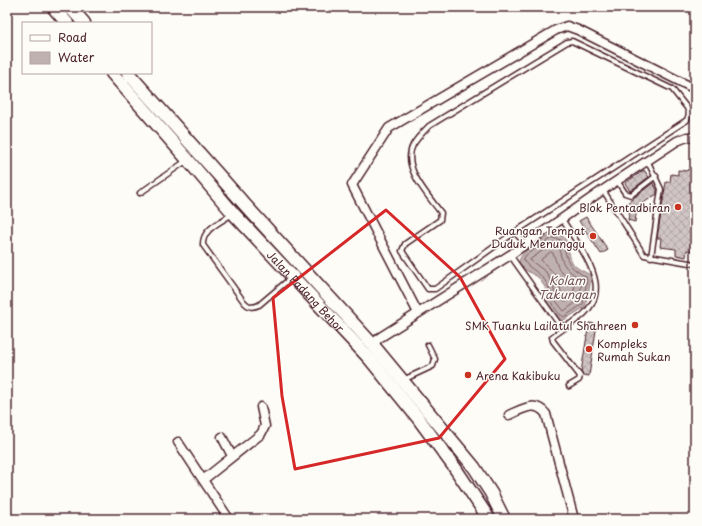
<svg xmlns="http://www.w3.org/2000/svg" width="702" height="526" font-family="'Playpen Sans',sans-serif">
	<defs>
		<pattern id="building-cross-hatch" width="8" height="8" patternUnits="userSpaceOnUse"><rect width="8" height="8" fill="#d0c5c4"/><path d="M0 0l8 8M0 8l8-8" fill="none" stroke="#b4a9a9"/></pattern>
	</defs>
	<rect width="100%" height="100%" fill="#fdfcf7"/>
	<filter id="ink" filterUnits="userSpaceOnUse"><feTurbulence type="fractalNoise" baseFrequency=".025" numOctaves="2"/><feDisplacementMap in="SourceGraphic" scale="8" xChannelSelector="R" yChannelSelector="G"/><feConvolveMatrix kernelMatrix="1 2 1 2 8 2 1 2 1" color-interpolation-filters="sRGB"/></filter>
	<g filter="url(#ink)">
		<path fill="#c0b1b1" stroke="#91777b" d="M559,234C570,238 567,253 572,262C576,269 584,271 590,275L591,280L585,307L562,321L548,304L545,287L538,277L524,269L519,262C520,250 548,234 559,234Z"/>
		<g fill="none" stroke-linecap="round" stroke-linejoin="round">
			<path stroke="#795961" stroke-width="1" d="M553,238L561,240C570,262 563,263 586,277L587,280L583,304L564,317C549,308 554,296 547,284C541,272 530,270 523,260L526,255Z
				M554,243L558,244C563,268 564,266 582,281L578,301L564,311L556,301L553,285L546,272L530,260Z
				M551,252L553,253L559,270L575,284L573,297L566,302C559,299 562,289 559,282C555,273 548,267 541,260Z"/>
		</g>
		<path fill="url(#building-cross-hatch)" stroke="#4a1f2b" d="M688,169L695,170V229L691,251L687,250L686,257L676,255V249L660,247L661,238H657L666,182H670L671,174L678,175V170L687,171Z
			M644,170L649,177L630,191L625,183Z
			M653,183L657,190V194L637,207L635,222L628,220L630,208L627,203Z
			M586,217L608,250L601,254L579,221Z
			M589,323L597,324L589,376L583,375L581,372Z"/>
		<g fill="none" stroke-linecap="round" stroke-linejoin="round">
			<g stroke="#4a1f2b" stroke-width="7">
				<path id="lane" d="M572,41L672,89L687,108L689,114L687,120L515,232L435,289H428L402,251L405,244L440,220L441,213C429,196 401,168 413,145C417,138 423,132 429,126L567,42Z
					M648,162L661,189L651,257
					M618,182L625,193L631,195L656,176
					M603,190L644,255L695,264
					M140,193L186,161
					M232,214C221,222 202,229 203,245L244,302C249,307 252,308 259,305L292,277
					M515,232L525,244
					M510,255L559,324L566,326C623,298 585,256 562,219
					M566,327L552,337L553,341L580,376L579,380L569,386
					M403,380L433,366L435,359L428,345"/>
			</g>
			<g stroke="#4a1f2b" stroke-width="11">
				<path id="street" d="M418,313L352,185L389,128L556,30L567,26L578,30L695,89
					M373,345L379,338L510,255L603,190L677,141L687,137H695
					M509,415C523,409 535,400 546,414L574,519
					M222,437L232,456
					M178,442L203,480
					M229,519L203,480L261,434L265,426L261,407"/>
			</g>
			<g stroke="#4a1f2b" stroke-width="15">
				<g id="secondary">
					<path d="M53,7L67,23"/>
					<path d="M70,7L84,23"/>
					<path id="s1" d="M112,73L188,160L233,213L369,358L418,418L455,468L489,519"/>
					<path d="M128,73L246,206L373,345L474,467L491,493L504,519"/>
				</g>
			</g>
			<use href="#lane" stroke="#fdfcf7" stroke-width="4"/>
			<use href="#street" stroke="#fdfcf7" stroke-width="8"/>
			<use href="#secondary" stroke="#fdfcf7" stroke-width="12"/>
		</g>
	</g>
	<path fill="none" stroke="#d62828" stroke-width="3" stroke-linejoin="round" d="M386,210L460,277L505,359L439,438L295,469L282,396L273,298Z"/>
	<g fill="#c8321e" stroke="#fdfcf7" stroke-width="1.5">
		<circle cx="678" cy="207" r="4"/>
		<circle cx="593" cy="236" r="4"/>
		<circle cx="635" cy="325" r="4"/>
		<circle cx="589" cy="349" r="4"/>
		<circle cx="468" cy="375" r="4"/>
	</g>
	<g text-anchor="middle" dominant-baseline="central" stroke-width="3" stroke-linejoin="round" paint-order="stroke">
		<g font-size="11" fill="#4a1f2b" stroke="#fdfcf7" text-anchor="end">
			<text x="670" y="207">Blok Pentadbiran</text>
			<text x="585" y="230">Ruangan Tempat<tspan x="585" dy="13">Duduk Menunggu</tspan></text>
			<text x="627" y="325">SMK Tuanku Lailatul Shahreen</text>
			<text x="597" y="343" text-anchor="start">Kompleks<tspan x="597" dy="13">Rumah Sukan</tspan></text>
			<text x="476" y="375" text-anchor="start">Arena Kakibuku</text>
		</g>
		<g font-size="11" fill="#4a1f2b" stroke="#fdfcf7">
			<text stroke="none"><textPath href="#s1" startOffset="292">Jalan Padang Behor</textPath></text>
		</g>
		<g font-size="12" font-style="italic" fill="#73525a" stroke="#fdfcf7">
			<text x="567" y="280">Kolam<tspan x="567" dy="14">Takungan</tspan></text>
		</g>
	</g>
	<rect width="702" height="526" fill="none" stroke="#fdfcf7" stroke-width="24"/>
	<rect x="12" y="12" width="678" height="502" fill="none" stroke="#4a1f2b" stroke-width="1.5" filter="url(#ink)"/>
	<rect x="22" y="22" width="130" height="52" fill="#fdfcf7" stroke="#b5a4a5"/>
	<rect x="30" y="35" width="20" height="6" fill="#fdfcf7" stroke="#b5a4a5"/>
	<text x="58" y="42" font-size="12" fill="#4a1f2b">Road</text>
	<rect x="30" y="52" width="20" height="12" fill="#c0b1b1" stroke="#b5a4a5"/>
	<text x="58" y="62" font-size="12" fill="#4a1f2b">Water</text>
</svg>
